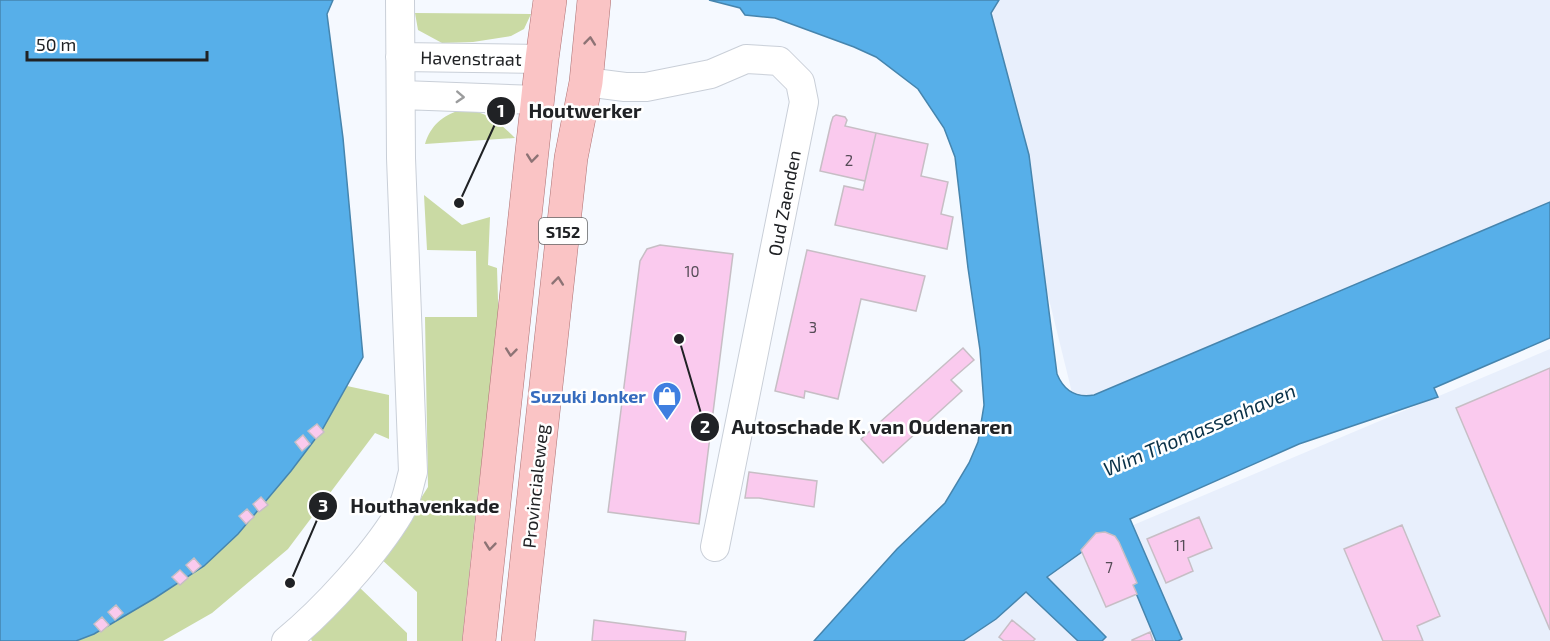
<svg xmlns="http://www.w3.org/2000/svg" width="1550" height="641" font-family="'Exo 2',sans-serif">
	<rect width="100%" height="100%" fill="#f5f9ff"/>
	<path fill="#e8effc" d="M954,0H1550V214L1078,417L979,15Z
		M1550,349V641H957L1041,564Z"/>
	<path fill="#cadaa4" d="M415,13L531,14L524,29L511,36L473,42L442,43L418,30Z
		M460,110C485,110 498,121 515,138L425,144C431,125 442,116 460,110Z
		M424,195L462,225L490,217L488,265L497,268L499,331L478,491L462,641H417V592L380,558L396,538L428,487L425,317H477L476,251L427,250Z
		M347,386L389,395V439L375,433L288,549L212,613L163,641H76L94,634L155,598L204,566L238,534L291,471L322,430Z
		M359,587L407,633V641H312L310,637Z"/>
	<path fill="#57afe9" stroke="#4685ae" stroke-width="1.5" d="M0,0H333L327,14L343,138L363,357L322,430L291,471L238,534L204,566L155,598L94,634L76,641H0Z
		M709,0H999L991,13L1029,155L1057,374C1064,391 1077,398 1094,395L1550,202V338L1434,388L1438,397L1299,444L1130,519L1182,639L1178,641H1156L1133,586L1089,547L1047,577L1106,637L1102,641H1078L1026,592L996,619L963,641H814L897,549L945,503L969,463L978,442L984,405L980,350L968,268L955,157L944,128L918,89L876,57L854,47L775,18L745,15L740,8Z"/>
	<path fill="#facaee" stroke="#c7bec5" stroke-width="1.5" d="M836,115L845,117L847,120L845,126L876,133L865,181L820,171L831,123L833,117Z
		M876,133L928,144L921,176L948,182L941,214L953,217L947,249L835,225L844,186L863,190Z
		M660,245L733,254L699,524L608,512L640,261L647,249Z
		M807,250L925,276L916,311L861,299L838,399L805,391L804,398L775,391Z
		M963,348L974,360L951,380L962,391L883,463L861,439Z
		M1550,368V630L1456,408Z
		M317,424L324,432L316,439L308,431Z
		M303,435L310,444L302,451L295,442Z
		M749,472L817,481L814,507L759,498H745Z
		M261,497L268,505L259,512L253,504Z
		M247,509L254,517L246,524L239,516Z
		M1199,517L1212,548L1188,558L1193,571L1166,583L1147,539Z
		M1402,525L1440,616L1417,626L1423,641H1383L1344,549Z
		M1105,532L1115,536L1119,542L1137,583L1133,585L1137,594L1106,607L1081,550L1096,533Z
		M194,558L201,566L193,573L186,565Z
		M180,570L188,578L180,585L172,577Z
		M116,605L123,613L115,620L108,612Z
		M102,617L109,625L101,632L94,624Z
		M594,620L686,632L685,641H592Z
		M1012,620L1035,639L1033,641H1004L999,637Z
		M1150,632L1153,641H1132V640Z"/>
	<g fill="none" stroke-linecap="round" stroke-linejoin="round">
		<g stroke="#c9cfd8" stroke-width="30">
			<path id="minor" d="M400,57L542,59
				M586,82L625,87H646L711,74L746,59L779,61L800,82L804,102L715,547
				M402,95L538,100
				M286,641C324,610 375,554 400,512C407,501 409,485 413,472L401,158L400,0"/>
		</g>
		<g stroke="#ac7274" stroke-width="34">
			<path id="primary" d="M479,641L542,59L550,0
				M518,641L571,158L586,82L594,0"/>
		</g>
		<use href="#minor" stroke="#fff" stroke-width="28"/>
		<use href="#primary" stroke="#fac4c5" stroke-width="33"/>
	</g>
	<defs><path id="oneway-chevron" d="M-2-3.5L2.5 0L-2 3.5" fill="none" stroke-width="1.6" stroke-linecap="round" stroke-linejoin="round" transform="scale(1.5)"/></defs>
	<g stroke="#8d7375">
		<use href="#oneway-chevron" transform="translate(590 41) rotate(-84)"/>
		<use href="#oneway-chevron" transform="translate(532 158) rotate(96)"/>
		<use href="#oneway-chevron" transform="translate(558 281) rotate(-84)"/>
		<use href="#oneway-chevron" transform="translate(511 352) rotate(96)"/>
		<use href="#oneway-chevron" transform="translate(490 546) rotate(96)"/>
	</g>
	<use stroke="#9b9c9d" href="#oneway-chevron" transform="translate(460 97) rotate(3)"/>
	<defs>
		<g id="shop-pin" transform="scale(1.5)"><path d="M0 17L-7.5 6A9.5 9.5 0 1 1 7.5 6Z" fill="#3f7fe0" stroke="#fff"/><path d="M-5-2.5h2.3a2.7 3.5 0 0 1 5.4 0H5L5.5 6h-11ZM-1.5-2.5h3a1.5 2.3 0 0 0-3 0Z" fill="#fff"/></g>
	</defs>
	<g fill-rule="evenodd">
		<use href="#shop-pin" x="667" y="396"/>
	</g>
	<g text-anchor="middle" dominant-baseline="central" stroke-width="5" stroke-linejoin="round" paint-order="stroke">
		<g font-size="15" fill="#564c57">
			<text x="849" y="160">2</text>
			<text x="692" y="271">10</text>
			<text x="813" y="327">3</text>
			<text x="1180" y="545">11</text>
			<text x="1109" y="567">7</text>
		</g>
		<rect fill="#fff" stroke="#636466" stroke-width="1.5" x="539" y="218" width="48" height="26" rx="4.5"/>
		<g font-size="16" font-weight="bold" fill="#202225">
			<text x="563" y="231">S152</text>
		</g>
		<g font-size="18" fill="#202225" stroke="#fff">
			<text transform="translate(471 58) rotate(1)">Havenstraat</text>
			<text transform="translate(784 203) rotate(-79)">Oud Zaenden</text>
			<text transform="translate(535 486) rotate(-84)">Provincialeweg</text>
		</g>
		<g font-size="18" font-weight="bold" fill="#366cbe" stroke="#fff" text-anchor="end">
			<text x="646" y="396">Suzuki Jonker</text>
		</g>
		<g font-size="20" font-style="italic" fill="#093148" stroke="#fff">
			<text transform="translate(1199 429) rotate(-23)">Wim Thomassenhaven</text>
		</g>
	</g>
	<path fill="none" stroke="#202225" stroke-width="2" d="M459 203L501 111M679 339L705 427M290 583L323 506"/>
	<g fill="#202225" stroke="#fff" stroke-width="2">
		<circle cx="459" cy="203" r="6"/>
		<circle cx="679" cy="339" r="6"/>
		<circle cx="290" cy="583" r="6"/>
		<circle cx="501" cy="111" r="15"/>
		<circle cx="705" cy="427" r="15"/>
		<circle cx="323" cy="506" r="15"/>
	</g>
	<g font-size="18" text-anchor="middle" font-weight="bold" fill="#fff">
		<text x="501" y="117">1</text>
		<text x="705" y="433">2</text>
		<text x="323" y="512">3</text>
	</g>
	<g font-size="20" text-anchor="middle" font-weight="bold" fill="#202225" stroke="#fff" stroke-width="5" stroke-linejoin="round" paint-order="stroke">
		<text x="585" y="118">Houtwerker</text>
		<text x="872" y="434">Autoschade K. van Oudenaren</text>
		<text x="425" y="513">Houthavenkade</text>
	</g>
	<path d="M27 51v9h180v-9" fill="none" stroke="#202225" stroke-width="3"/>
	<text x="36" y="51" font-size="18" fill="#202225" stroke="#ffffff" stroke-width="4.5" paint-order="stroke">50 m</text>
</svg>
